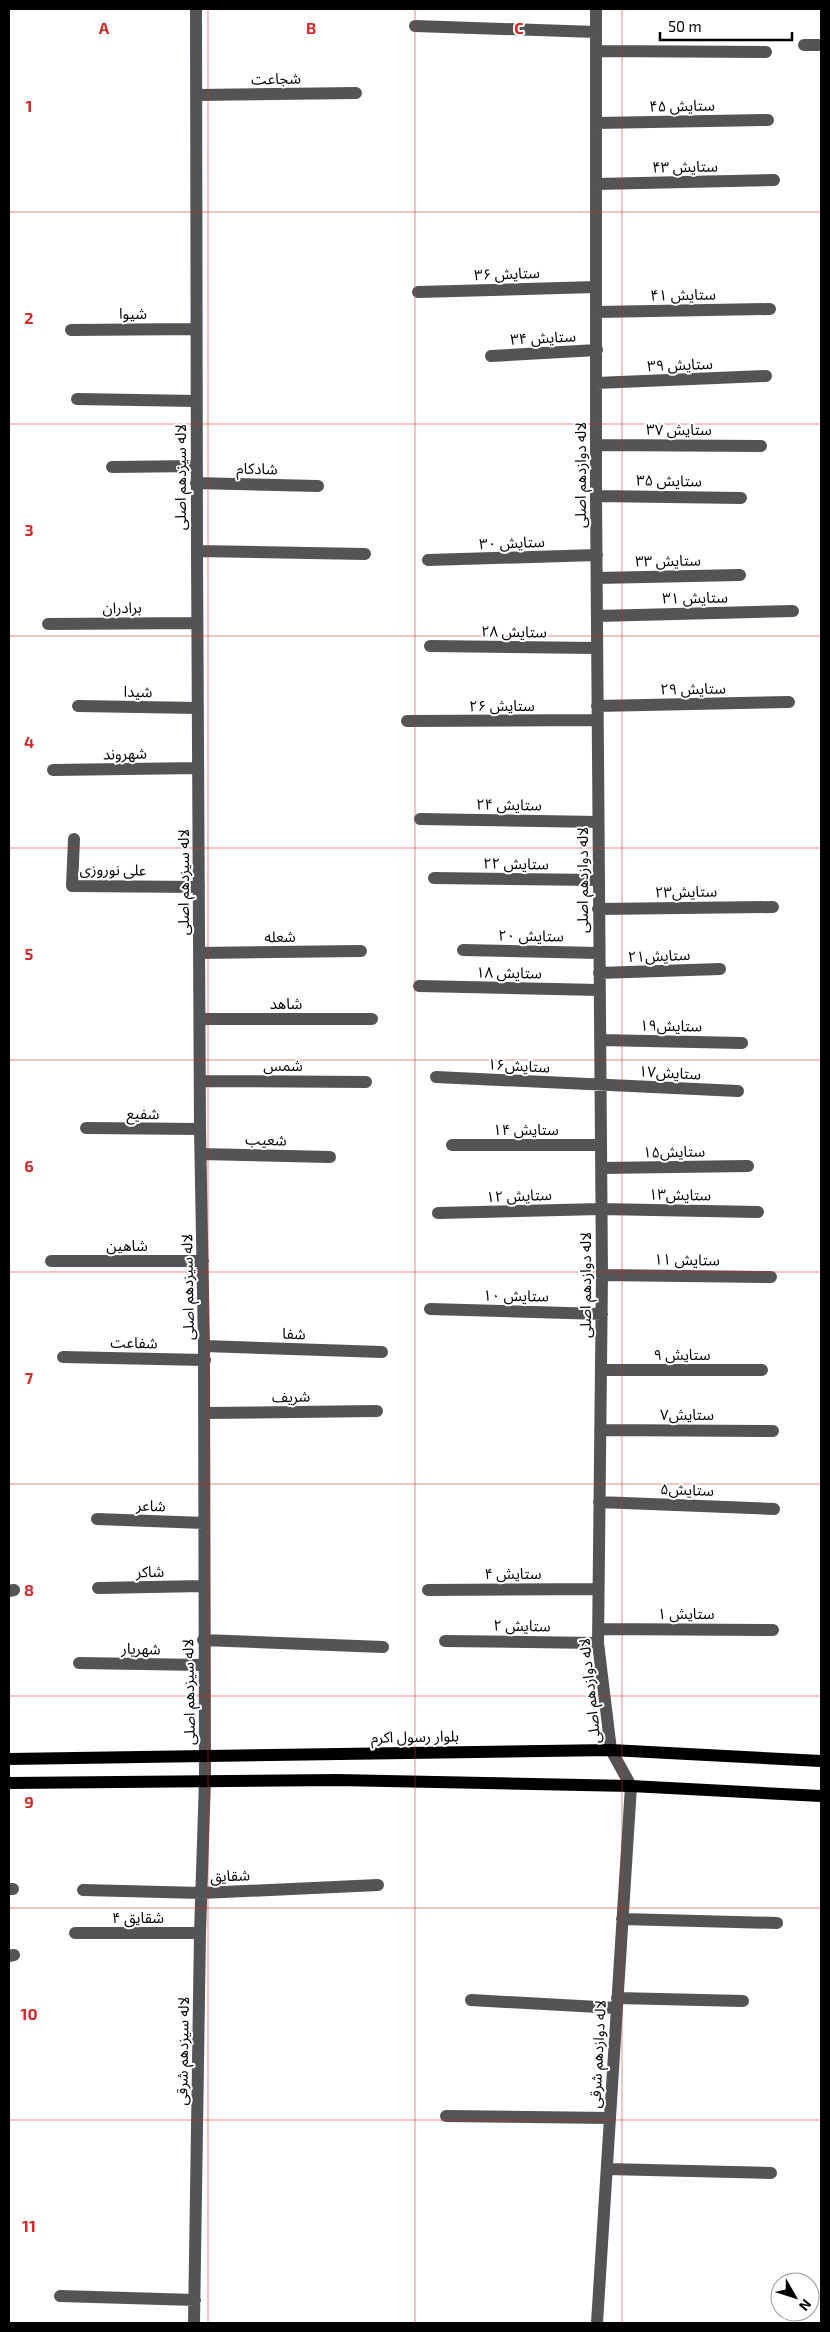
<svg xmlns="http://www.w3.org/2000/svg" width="830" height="2332" font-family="'Exo 2','Noto Sans Arabic',sans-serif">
	<rect width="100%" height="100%" fill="#fff"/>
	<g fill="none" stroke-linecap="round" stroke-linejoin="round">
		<path stroke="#545454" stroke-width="12" d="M596,9V496L602,1275L598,1643L611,1750L631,1786L597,2323
			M415,26L596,32
			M804,45H821
			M596,51L766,52
			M196,95L356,93
			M596,123L768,120
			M596,184L774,180
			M418,292L596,287
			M596,312L770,309
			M71,330L196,329
			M491,356L597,350
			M596,383L766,376
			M77,399L196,401
			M597,445L761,446
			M112,467L197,466
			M196,483L318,486
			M596,496L741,498
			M197,551L365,554
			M428,560L597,555
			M597,578L740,575
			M597,616L793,611
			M48,624L197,623
			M430,646L597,648
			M78,706L198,708
			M597,706L789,702
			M407,721L597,720
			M53,770L198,768
			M420,819L598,822
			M74,839L72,886L199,887
			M434,878L598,880
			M598,909L773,907
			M463,950L599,953
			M199,953L361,951
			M599,973L720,969
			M419,986L599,990
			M200,1019H372
			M600,1040L742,1043
			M436,1077L738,1091
			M200,1081L366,1082
			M86,1128L200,1129
			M452,1145H601
			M201,1154L330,1157
			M601,1168L748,1166
			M438,1213L601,1209L758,1212
			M51,1261H203
			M602,1275L771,1277
			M430,1309L602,1314
			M204,1346L382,1352
			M63,1357L205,1360
			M601,1370H762
			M204,1413L377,1411
			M600,1430L773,1431
			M599,1502L774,1509
			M97,1519L204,1523
			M98,1588L203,1586
			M428,1590L598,1589
			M9,1591L14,1590
			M598,1629L773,1630
			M203,1640L383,1647
			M445,1641L598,1643
			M79,1663L203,1665
			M9,1889H13
			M83,1890L202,1893L378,1885
			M622,1919L777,1923
			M75,1933H200
			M9,1956L14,1955
			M617,1998L743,2001
			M471,2000L616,2008
			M446,2116L610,2118
			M607,2169L771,2173
			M60,2296L195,2300
			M194,2323L200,1933L205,1780L204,1346L200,1129L197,551L196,9"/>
		<path stroke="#000" stroke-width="12" d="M9,1759L611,1750L821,1761
			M9,1783L337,1780L631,1786L821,1796"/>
	</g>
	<path fill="none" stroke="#d62828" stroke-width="1" stroke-opacity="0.55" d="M208,9V2323M415,9V2323M622,9V2323M9,212H821M9,424H821M9,636H821M9,848H821M9,1060H821M9,1272H821M9,1484H821M9,1696H821M9,1908H821M9,2120H821"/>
	<g text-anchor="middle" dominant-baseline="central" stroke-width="4" stroke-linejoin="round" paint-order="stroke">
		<g font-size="15" fill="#000" stroke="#fff">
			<text transform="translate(276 78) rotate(-1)">شجاعت</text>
			<text transform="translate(682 105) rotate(-1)">ستایش ۴۵</text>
			<text transform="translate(685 166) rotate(-1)">ستایش ۴۳</text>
			<text transform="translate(507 273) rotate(-2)">ستایش ۳۶</text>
			<text transform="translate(683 294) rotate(-1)">ستایش ۴۱</text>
			<text x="133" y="313">شیوا</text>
			<text transform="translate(543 337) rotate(-3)">ستایش ۳۴</text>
			<text transform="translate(680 364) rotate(-2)">ستایش ۳۹</text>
			<text x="679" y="429">ستایش ۳۷</text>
			<text transform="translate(257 468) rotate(1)">شادکام</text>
			<text transform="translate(580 475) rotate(-90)">لاله دوازدهم اصلی</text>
			<text transform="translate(180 477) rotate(-90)">لاله سیزدهم اصلی</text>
			<text transform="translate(669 480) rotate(1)">ستایش ۳۵</text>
			<text transform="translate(512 542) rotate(-2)">ستایش ۳۰</text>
			<text transform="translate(668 560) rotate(-1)">ستایش ۳۳</text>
			<text transform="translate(695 597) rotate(-1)">ستایش ۳۱</text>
			<text transform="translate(122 607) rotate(-1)">برادران</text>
			<text transform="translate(514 631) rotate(1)">ستایش ۲۸</text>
			<text transform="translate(693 688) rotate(-1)">ستایش ۲۹</text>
			<text transform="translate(138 691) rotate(1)">شیدا</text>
			<text x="502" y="705">ستایش ۲۶</text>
			<text transform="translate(125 753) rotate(-1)">شهروند</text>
			<text transform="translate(509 804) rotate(1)">ستایش ۲۴</text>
			<text transform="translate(516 863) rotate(1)">ستایش ۲۲</text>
			<text transform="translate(113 869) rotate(1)">علی نوروزی</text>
			<text transform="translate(582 880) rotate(-90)">لاله دوازدهم اصلی</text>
			<text transform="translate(183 882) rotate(-90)">لاله سیزدهم اصلی</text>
			<text transform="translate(686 891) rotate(-1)">ستایش۲۳</text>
			<text transform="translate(531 935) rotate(1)">ستایش ۲۰</text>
			<text transform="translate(280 936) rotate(-1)">شعله</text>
			<text transform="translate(659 955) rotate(-2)">ستایش۲۱</text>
			<text transform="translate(509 972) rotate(1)">ستایش ۱۸</text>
			<text x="286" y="1003">شاهد</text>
			<text transform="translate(671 1025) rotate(1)">ستایش۱۹</text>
			<text x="283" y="1065">شمس</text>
			<text transform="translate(519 1065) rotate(3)">ستایش۱۶</text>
			<text transform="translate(670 1072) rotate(3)">ستایش۱۷</text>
			<text transform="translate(143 1113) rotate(1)">شفیع</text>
			<text x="526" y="1129">ستایش ۱۴</text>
			<text transform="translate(266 1139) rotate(2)">شعیب</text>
			<text transform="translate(674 1151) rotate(-1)">ستایش۱۵</text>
			<text transform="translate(680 1194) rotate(1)">ستایش۱۳</text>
			<text transform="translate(519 1195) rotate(-2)">ستایش ۱۲</text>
			<text x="127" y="1245">شاهین</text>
			<text transform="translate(687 1259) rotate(1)">ستایش ۱۱</text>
			<text transform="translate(585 1285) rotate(-90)">لاله دوازدهم اصلی</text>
			<text transform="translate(187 1287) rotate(-91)">لاله سیزدهم اصلی</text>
			<text transform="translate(516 1295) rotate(1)">ستایش ۱۰</text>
			<text transform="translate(294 1333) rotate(2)">شفا</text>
			<text transform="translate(134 1342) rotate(1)">شفاعت</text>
			<text x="682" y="1354">ستایش ۹</text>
			<text transform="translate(291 1396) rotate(-1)">شریف</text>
			<text x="687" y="1414">ستایش۷</text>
			<text transform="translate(687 1489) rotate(2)">ستایش۵</text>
			<text transform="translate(151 1505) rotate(2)">شاعر</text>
			<text transform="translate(150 1571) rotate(-1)">شاکر</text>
			<text x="513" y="1573">ستایش ۴</text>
			<text x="686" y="1613">ستایش ۱</text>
			<text transform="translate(522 1625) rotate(1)">ستایش ۲</text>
			<text transform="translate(141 1648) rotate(1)">شهریار</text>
			<text transform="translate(589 1691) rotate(-96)">لاله دوازدهم اصلی</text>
			<text transform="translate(188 1692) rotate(-91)">لاله سیزدهم اصلی</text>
			<text transform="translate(415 1736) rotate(-1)">بلوار رسول اکرم</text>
			<text transform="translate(230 1875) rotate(-2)">شقایق</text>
			<text x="138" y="1917">شقایق ۴</text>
			<text transform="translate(182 2051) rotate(-89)">لاله سیزدهم شرقی</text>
			<text transform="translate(597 2054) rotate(-87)">لاله دوازدهم شرقی</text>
		</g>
	</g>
	<g font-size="16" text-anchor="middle" font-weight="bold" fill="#d62828" stroke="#fff" stroke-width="4" stroke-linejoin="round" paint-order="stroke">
		<text x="104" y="34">A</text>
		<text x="311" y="34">B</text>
		<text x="519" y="34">C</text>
		<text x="29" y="112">1</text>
		<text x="29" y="324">2</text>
		<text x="29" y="536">3</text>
		<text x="29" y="748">4</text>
		<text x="29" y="960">5</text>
		<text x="29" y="1172">6</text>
		<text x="29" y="1384">7</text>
		<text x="29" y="1596">8</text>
		<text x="29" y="1808">9</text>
		<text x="29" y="2020">10</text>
		<text x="29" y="2232">11</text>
	</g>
	<rect width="830" height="2332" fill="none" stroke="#000000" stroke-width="20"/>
	<g transform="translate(795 2297) rotate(129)"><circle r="24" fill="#ffffff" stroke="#999999"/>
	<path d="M0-4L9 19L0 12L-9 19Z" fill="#000000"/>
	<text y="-8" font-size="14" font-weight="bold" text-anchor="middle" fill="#000000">N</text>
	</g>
	<path d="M660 32v8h132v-8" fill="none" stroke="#000000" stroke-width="2.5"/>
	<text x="668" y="32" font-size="15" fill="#000000" stroke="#ffffff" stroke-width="4" paint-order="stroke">50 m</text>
</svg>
